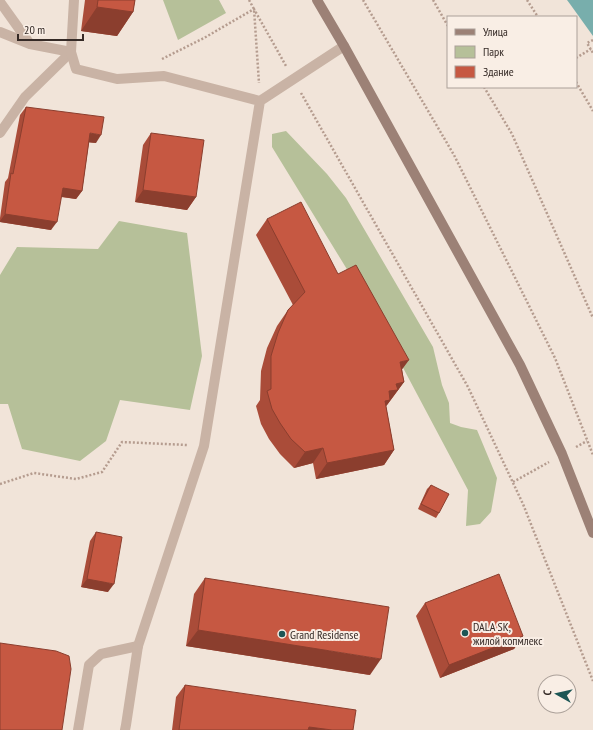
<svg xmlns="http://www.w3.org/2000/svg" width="593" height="730" font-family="'PT Sans Narrow',sans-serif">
	<rect width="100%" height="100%" fill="#f1e4d9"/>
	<path fill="#b6c099" d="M163,0H219L226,13L178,40Z
		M286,131L327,174L346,198L433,347L442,385L449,403L450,423L461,427L477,430L497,478L491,512L480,524L466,526L468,490L375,315L272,147V134Z
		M119,221L187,233L202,356L190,410L120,400L106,441L80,461L22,449L8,404H0V275L17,247L98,249Z"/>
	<path fill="#78aeac" d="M567,0H593V36L570,4Z"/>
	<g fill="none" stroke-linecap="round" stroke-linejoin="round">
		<path stroke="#b59c8f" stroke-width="2.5" stroke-dasharray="2 2" stroke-linecap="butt" d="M249,0L254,9L259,83
			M363,0L454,155L555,358L593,455
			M433,0L448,26
			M527,0L538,17
			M593,40L587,43L593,53
			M576,58L591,49
			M162,59L204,38L254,9L286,66
			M576,82L593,111
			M484,87L512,134L593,318
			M301,93L468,387L523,504L593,681
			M576,447L587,441
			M513,482L549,462
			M0,484L34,473L76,479L102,472L122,442L187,445"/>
		<path stroke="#c9b3a5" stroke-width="10" d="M0,2L30,44
			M0,32L30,44L71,52
			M0,133L25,97L71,52
			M78,730L89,665L101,654L138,646"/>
		<path stroke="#c9b3a5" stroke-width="10" d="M74,0L71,52L76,69L117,79L164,76L260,101
			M125,730L126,725L138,646L204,446L260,101L344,46"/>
		<path stroke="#9c8176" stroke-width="10" d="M317,0L344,46L520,365L562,454L593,533"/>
	</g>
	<path fill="#aa4c39" d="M85,0H135L133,12L117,36L81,31Z
		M26,107L96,143L89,142L82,191L76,199L61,197L51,230L0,222V218L5,182L8,178L20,115Z
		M151,133L196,197L187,210L135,202L143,145Z
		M267,219L338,274L402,369L404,382L393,397L387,405L386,406L394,450L384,465L316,479L313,463L294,468L280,454L269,439L261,424L256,406L260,400L261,371L267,348L277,326L288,310L293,305L256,235Z
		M431,485L439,513L436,518L418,509L427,489Z
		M96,532L108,592L81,587L90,541Z
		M205,578L370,675L186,646L194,594Z
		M425,603L523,636L514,649L440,678L416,616Z
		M185,685L353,730H172L176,697Z"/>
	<path fill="#8b3e2e" d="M97,7L133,12L117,36L81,31Z
		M90,133L101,135L96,143L84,142Z
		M63,188L82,191L76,199L57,196Z
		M143,190L196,197L187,210L135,202Z
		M5,214L57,222L51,230L0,222V221Z
		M409,360L398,375L400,362Z
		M404,382L387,405L386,406L374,416L389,391L396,384Z
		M323,448L313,463L294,468L305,452Z
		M394,450L384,465L316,479L327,463Z
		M87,579L114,584L108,592L81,587Z
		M198,630L381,659L370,675L186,646Z
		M523,636L514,649L440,678L449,665Z
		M309,727L332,730H307Z"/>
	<path fill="#c65842" stroke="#8b3e2e" d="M98,0H135L133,12L97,7Z
		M26,107L104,117L101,135L90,133L82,191L63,188L57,222L5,214L11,173L13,174Z
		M151,133L204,140L196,197L143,190Z
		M301,202L338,274L356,265L409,360L400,362L404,382L396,384L398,390L389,391L390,400L385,401L394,450L327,463L323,448L305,452L291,439L280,423L272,409L267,391L271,389V356L278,333L288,310L305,292L267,219Z
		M431,485L449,494L439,513L421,504Z
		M96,532L122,537L114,584L87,579Z
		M499,574L523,636L449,665L425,603Z
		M205,578L389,607L381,659L198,630Z
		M0,643L56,651L69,656L71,669L62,730H0Z
		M185,685L356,710L353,730H332L309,727L308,730H179Z"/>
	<g fill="#1c5655" stroke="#f9eee5" stroke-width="1.5">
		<circle cx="465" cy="633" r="4"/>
		<circle cx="282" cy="634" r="4"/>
	</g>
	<g text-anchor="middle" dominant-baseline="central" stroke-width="4" stroke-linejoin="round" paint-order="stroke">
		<g font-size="12" fill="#352a26" stroke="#f9eee5" text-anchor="start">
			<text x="473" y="626">DALA SK,<tspan x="473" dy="14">жилой копмлекс</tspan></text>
			<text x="290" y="634">Grand Residense</text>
		</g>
	</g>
	<rect x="447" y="16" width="130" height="72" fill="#f9eee5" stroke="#aba099"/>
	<rect x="455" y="29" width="20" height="6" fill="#9c8176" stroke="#aba099"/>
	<text x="483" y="36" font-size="12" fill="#352a26">Улица</text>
	<rect x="455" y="46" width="20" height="12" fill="#b6c099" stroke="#aba099"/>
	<text x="483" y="56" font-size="12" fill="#352a26">Парк</text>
	<rect x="455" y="66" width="20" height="12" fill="#c65842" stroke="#aba099"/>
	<text x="483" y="76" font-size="12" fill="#352a26">Здание</text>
	<g transform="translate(557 694) rotate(278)"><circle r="19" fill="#f9eee5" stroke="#aba099"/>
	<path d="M0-3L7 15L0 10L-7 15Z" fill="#1c5655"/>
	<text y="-6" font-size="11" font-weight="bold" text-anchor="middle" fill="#352a26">С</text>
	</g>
	<path d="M18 34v6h65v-6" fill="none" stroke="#352a26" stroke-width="2"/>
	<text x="24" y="34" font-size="12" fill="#352a26" stroke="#f9eee5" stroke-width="3" paint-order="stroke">20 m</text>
</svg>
